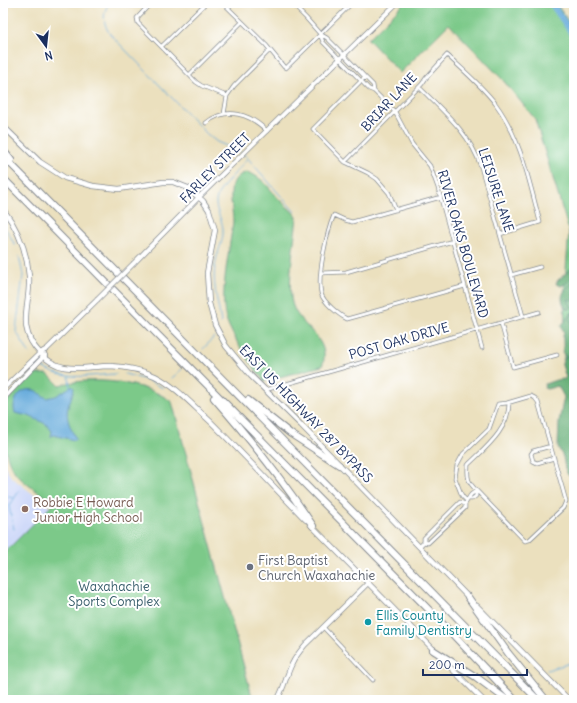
<svg xmlns="http://www.w3.org/2000/svg" width="577" height="703" font-family="Delius,sans-serif">
	<rect width="100%" height="100%" fill="#fff"/>
	<filter id="ink" filterUnits="userSpaceOnUse"><feTurbulence type="fractalNoise" baseFrequency=".025" numOctaves="2"/><feDisplacementMap in="SourceGraphic" scale="8" xChannelSelector="R" yChannelSelector="G"/><feConvolveMatrix kernelMatrix="1 2 1 2 8 2 1 2 1" color-interpolation-filters="sRGB"/></filter>
	<filter id="wash" filterUnits="userSpaceOnUse"><feTurbulence type="fractalNoise" baseFrequency=".012" numOctaves="4" result="noise"/><feDisplacementMap in="SourceGraphic" scale="16" xChannelSelector="R" yChannelSelector="G"/><feGaussianBlur stdDeviation="0.9" result="paint"/><feColorMatrix in="noise" values="0 0 0 0 0 0 0 0 0 0 0 0 0 0 0 0 0 1.4 0 .05"/><feComposite in="paint" operator="in"/></filter>
	<g filter="url(#wash)">
		<rect width="100%" height="100%" fill="#ebe0be"/>
		<path fill="#d0daf9" d="M3,462L11,477L50,507L3,554Z"/>
		<path fill="#7bc989" stroke="#4b7c74" d="M404,3H556L574,30V380L567,382L562,364L564,357L563,351L565,333L564,295L569,231L535,119L502,79L449,24L400,73L368,39Z
			M247,172C265,178 270,191 283,203C288,208 293,211 297,217C295,238 286,288 293,306C300,327 333,340 322,366L264,381C250,362 234,341 226,319C219,296 230,247 233,222C233,205 223,179 247,172Z
			M33,374H48L59,385C92,376 145,381 172,402L253,700H3V554L54,503C42,494 29,487 19,477C1,458 3,429 3,405Z"/>
		<path fill="#64ad75" stroke="#406e6a" d="M572,268H574C574,277 569,283 561,286L556,284L558,280Z
			M574,280V301L568,299L572,307L570,309H566C557,295 565,290 574,280Z
			M571,313H573L570,319L572,324L574,323V478L572,479L568,475L565,468L563,457L558,447L559,421L564,397L558,386L547,389L544,388L545,384L556,380L564,379L566,377L562,365L563,360L567,357L565,356L562,352C565,344 561,339 564,332L561,326Z"/>
		<path fill="#67acdc" stroke="#416e9d" d="M72,386L74,388C73,395 70,400 68,407C65,418 71,429 76,439L74,440L53,435L51,437L52,431L46,424L29,416L15,413C11,402 20,387 33,390C37,390 42,396 47,398L56,396Z"/>
		<g fill="none" stroke-linecap="round" stroke-linejoin="round">
			<path stroke="#67acdc" stroke-width="1" d="M109,3C102,13 103,24 110,34L208,135L217,142L241,152
				M244,154L295,212
				M3,224L15,245
				M19,256L23,275L16,331L29,353
				M220,323L221,322C218,302 211,281 216,261C218,250 224,240 223,229C222,217 213,208 217,197C219,189 241,168 247,158
				M203,349L214,337
				M42,367C66,382 90,375 116,374
				M125,374L147,380L163,388L164,387
				M69,377L70,388
				M172,378L182,369
				M3,496L14,498
				M14,529L9,507L19,491
				M547,670L574,662"/>
			<path stroke="#67acdc" stroke-width="6" d="M551,3L574,36"/>
		</g>
	</g>
	<g filter="url(#ink)">
		<g fill="none" stroke-linecap="round" stroke-linejoin="round">
			<g stroke="#83888e" stroke-width="4.5">
				<path id="minor" d="M151,3L137,18L138,23L196,82L202,86L227,96
					M223,3L266,45L284,67L286,68L352,3
					M291,3L306,18L320,34L327,38L344,55L365,77L373,85L374,91
					M320,34L323,42L369,89L374,91L395,112L412,144L430,166L438,188L482,348
					M162,46L206,3
					M189,75L242,22
					M365,77L313,129L345,162L368,173L377,179L389,193L396,210
					M419,87C443,111 470,133 481,167L523,316
					M224,114L227,96L234,86L270,50
					M206,123C227,106 250,114 267,131
					M345,162L422,84L426,78L447,55C463,70 481,85 495,103C521,138 529,181 540,222L500,234
					M441,197L352,222L345,220L334,215C327,231 317,276 321,293C323,302 339,315 347,319L465,286
					M321,273L346,272L453,241
					M511,275L540,267
					M501,323L513,367L557,355
					M265,390L539,312
					M551,446L533,451L531,454L533,461L537,463L554,458
					M477,491C468,482 467,479 468,465C485,448 509,430 509,403
					M469,499H472L476,496V492
					M424,542V538L460,502L465,504
					M419,547L424,542L428,543L465,508V504C470,497 469,494 477,491L525,541L529,540L563,508L566,501L538,402L535,398L531,396L507,403L498,404L489,429L463,454L457,465L455,478L462,496L467,501
					M323,627L373,680"/>
			</g>
			<g stroke="#83888e" stroke-width="5.5">
				<path id="tertiary" d="M134,263L198,198L397,3
					M3,389L40,353L47,349L97,300
					M3,399L45,355
					M277,700C284,689 286,676 292,664C295,657 300,651 305,645L368,583"/>
			</g>
			<g stroke="#83888e" stroke-width="6">
				<path id="secondary" d="M3,126L40,162L65,178L93,186L119,189L163,182H173L188,188L203,201L209,210L215,230L207,273L209,303L215,325L226,346L251,376L301,425L469,598
					M3,209C18,229 27,251 29,276C31,306 15,327 40,353C61,376 84,366 111,366C126,367 142,370 155,376C177,387 193,406 211,422C243,454 274,487 306,520
					M311,525L435,651
					M477,606L569,700
					M440,657L483,700"/>
			</g>
			<g stroke="#83888e" stroke-width="8">
				<path id="motorway" d="M3,150L11,160
					M3,156L538,700
					M3,178L439,620L515,700
					M214,398C250,439 283,480 313,526
					M248,400L291,434L339,465
					M468,597L508,653L546,700
					M433,650L476,677L507,700"/>
			</g>
			<use href="#minor" stroke="#fff" stroke-width="3"/>
			<use href="#tertiary" stroke="#fff" stroke-width="4"/>
			<use href="#secondary" stroke="#fff" stroke-width="4.5"/>
			<use href="#motorway" stroke="#fff" stroke-width="6"/>
			<g stroke="#83888e" stroke-width="5.5" stroke-linecap="butt">
				<path id="tertiary-bridge" d="M97,300L134,263"/>
			</g>
			<use href="#tertiary-bridge" stroke="#fff" stroke-width="4"/>
		</g>
	</g>
	<circle fill="#8d6e63" stroke="#fff" stroke-width="1.5" cx="25" cy="509" r="4"/>
	<circle fill="#6b7280" stroke="#fff" stroke-width="1.5" cx="250" cy="567" r="4"/>
	<circle fill="#0f9aa8" stroke="#fff" stroke-width="1.5" cx="368" cy="622" r="4"/>
	<g text-anchor="middle" dominant-baseline="central" stroke-width="4" stroke-linejoin="round" paint-order="stroke">
		<g font-size="13" fill="#1b2f5e" stroke="#fff">
			<text transform="translate(389 102) rotate(-47)">BRIAR LANE</text>
			<text transform="translate(215 168) rotate(-45)">FARLEY STREET</text>
			<text transform="translate(496 190) rotate(72)">LEISURE LANE</text>
			<text transform="translate(463 244) rotate(74)">RIVER OAKS BOULEVARD</text>
			<text transform="translate(399 341) rotate(-16)">POST OAK DRIVE</text>
			<text transform="translate(306 414) rotate(46)">EAST US HIGHWAY 287 BYPASS</text>
		</g>
		<g font-size="13" fill="#785e54" stroke="#fff" text-anchor="start">
			<text x="33" y="502">Robbie E Howard<tspan x="33" dy="15">Junior High School</tspan></text>
		</g>
		<g font-size="13" fill="#5b616d" stroke="#fff" text-anchor="start">
			<text x="258" y="560">First Baptist<tspan x="258" dy="15">Church Waxahachie</tspan></text>
		</g>
		<g font-size="13" fill="#385d6b" stroke="#fff">
			<text x="114" y="586">Waxahachie<tspan x="114" dy="15">Sports Complex</tspan></text>
		</g>
		<g font-size="13" fill="#0d838f" stroke="#fff" text-anchor="start">
			<text x="376" y="615">Ellis County<tspan x="376" dy="15">Family Dentistry</tspan></text>
		</g>
	</g>
	<rect width="577" height="703" fill="none" stroke="#fff" stroke-width="16"/>
	<g transform="translate(46 46) rotate(165)" stroke="#ffffff" stroke-width="3" paint-order="stroke">
	<path d="M0-3L7 15L0 10L-7 15Z" fill="#1b2f5e"/>
	<text y="-6" font-size="11" font-weight="bold" text-anchor="middle" fill="#1b2f5e">N</text>
	</g>
	<path d="M423 669v6h104v-6" fill="none" stroke="#1b2f5e" stroke-width="2"/>
	<text x="429" y="669" font-size="12" fill="#1b2f5e" stroke="#ffffff" stroke-width="3" paint-order="stroke">200 m</text>
</svg>
